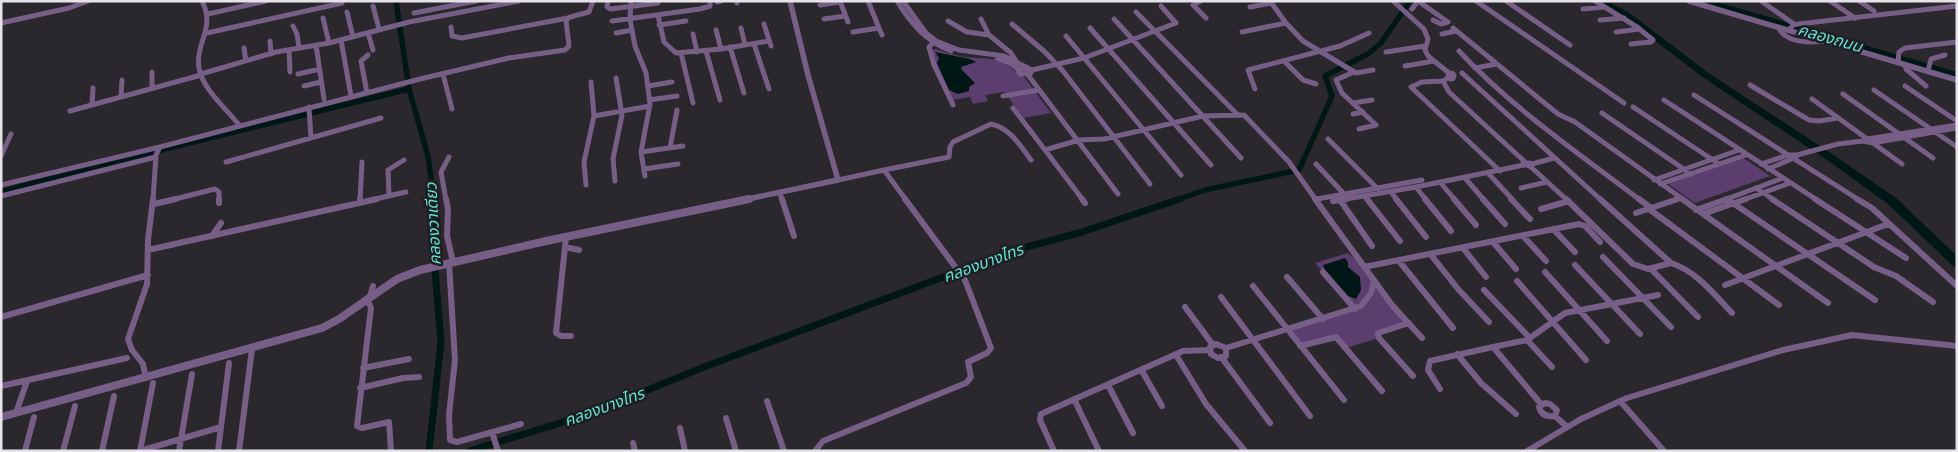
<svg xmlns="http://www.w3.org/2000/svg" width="1958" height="452" font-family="'DejaVu Sans','Noto Sans Thai',sans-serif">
	<rect width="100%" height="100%" fill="#2a282c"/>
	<path fill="#5b3d6e" d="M936,49C945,52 954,55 964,57C981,59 1006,56 1016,73L1022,74L1051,113L1024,118L1004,92L985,95L988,101L973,104L970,97L952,100L934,62L931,50Z
		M1739,155L1770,176L1695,203L1664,181Z
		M1348,253L1364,267L1409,323L1376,333L1379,338L1346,348L1335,336L1302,348L1288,329L1354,308L1315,263Z"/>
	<path fill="#001815" d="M935,52L970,59L976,62L961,67L962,70L975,83L969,87V91L958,94L949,90L937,63L939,58Z
		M1345,258L1348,262V267L1360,277L1361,290L1356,299L1348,296L1325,270L1323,265Z"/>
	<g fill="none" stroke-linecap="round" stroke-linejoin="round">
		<path stroke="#001815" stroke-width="5.5" d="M396,1L409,89L428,156L434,200
			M1704,1L1957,75
			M1,192L96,166L409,89
			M1176,200L1205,190L1299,170L1332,96L1325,76L1368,54L1381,43L1410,1"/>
		<path stroke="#001815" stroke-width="7" d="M429,451L441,342L435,270L436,211L434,199
			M469,451L589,414L704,367L1012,251L1082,232L1180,199"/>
		<path fill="#001815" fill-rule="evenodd" d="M1596,1H1607L1628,12L1710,74L1835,156L1896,198L1957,256V267L1953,266L1888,204L1827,160L1704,78L1622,16Z"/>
		<path stroke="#765e86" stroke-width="5" d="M202,1C216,28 195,43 199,68C203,90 226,108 239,125
			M608,1L607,7L610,9L658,3
			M631,1L630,19L635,46L646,73L650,104L641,152L645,176
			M737,1V3
			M840,1L848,22
			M897,1C911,24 926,41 951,51
			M903,1L926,33L936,41L959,50L1004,56L1028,68
			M1201,1L1193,5L1206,18
			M1270,1L1286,23L1303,41L1356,73L1373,70
			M1393,1L1424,29L1428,39L1425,50L1428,56L1449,73
			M1476,1L1624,103
			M1506,1L1570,45
			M1595,1L1637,27L1653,40L1651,42L1631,44
			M1761,1L1794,24
			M1830,1L1855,18
			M1859,1L1874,11
			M717,2L721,1
			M820,5L840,2
			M373,6L379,29
			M1250,7L1271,3
			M1412,9L1418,1L1448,22L1441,24L1433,20
			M1583,9L1605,7
			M347,12L353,37
			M1136,12L1237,114
			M414,13L476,1
			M208,14L266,1
			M658,15L664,42L676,53L721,49L769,41
			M323,18L329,43
			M824,19L845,16
			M981,19L989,35L1011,53L1016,61
			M1114,19L1241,158
			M1600,20L1624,18
			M612,21L700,9L710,6V1
			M948,21L967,32L989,35
			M1,23L69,8L88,1
			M764,24L771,46
			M1012,24L1045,52L1063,71L1150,184
			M659,25L686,21
			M293,26L297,34L299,48
			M451,27L452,36L462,38L568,18
			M1778,27C1786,43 1808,43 1824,41
			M741,28L745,45
			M879,28L882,35
			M1090,28L1211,165
			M1453,28L1558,114L1575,122L1684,200
			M716,30L721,49
			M1789,30L1793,25L1798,24L1957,6
			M853,32L879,28L868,1
			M1242,32L1286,23
			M1616,32L1640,29
			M207,33L342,3
			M368,33L373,50
			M616,33L632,30
			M693,34L697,52
			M1442,34L1456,31
			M1066,36L1181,175
			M341,40L351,96
			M270,41L271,54
			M934,42L929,47L934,65L953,105
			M754,44L769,89
			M316,45L324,99
			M730,47L744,93
			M244,48L246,61
			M289,50L290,72
			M706,51L720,100
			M1459,51C1512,108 1578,153 1640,200
			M1386,52L1425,46
			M681,53L693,103
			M997,58L1012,64L1019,70
			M1284,61L1303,80L1316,84
			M1898,62L1899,52L1905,48L1957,42
			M1905,65L1906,69L1926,86
			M1405,66L1434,61
			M1023,68L1030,69L1031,73L1020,74L1018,71Z
			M1475,68L1497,64
			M1032,70L1084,58L1176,23L1161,6
			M1928,71L1931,59L1945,55
			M152,72V87
			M1354,72L1336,80L1342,93L1376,125L1359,129
			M1448 76a3 3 0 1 1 6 0a3 3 0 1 1-6 0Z
			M1462,73L1601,200
			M201,74L276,52L329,43L409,22L519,1
			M298,74L320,69
			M443,74L452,109
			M1028,75L1118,194
			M1449,77L1443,81L1449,92L1525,162
			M1443,81L1422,82L1411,87L1500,171
			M1750,85L1809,120L1819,121L1838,118
			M304,86L321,82
			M648,86L672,82
			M1905,86L1957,121
			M1255,89L1248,70L1340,46L1369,33
			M1874,90L1957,147
			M367,93L361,61L368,55
			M1843,94L1933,158
			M1694,95L1859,200
			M121,96L122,80
			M1003,96L1039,90
			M1812,99L1902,164
			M649,100L677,96
			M1664,100L1817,200
			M1353,103L1372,100
			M92,105L93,88
			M309,107L311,138
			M1633,107L1719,164
			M1013,108L1083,200
			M70,111L201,75
			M1602,113L1691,174
			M1353,114L1363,112
			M594,116L650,106
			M1328,139L1378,189
			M1867,139L1957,125
			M670,148L677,110
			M1045,150L1079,140L1104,139L1203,116L1244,115L1289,162L1316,200
			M641,152L683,146
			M1,156L11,134
			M226,162L381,118
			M1523,163H1530L1532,165L1531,167Z
			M1316,164L1345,195
			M1532,164L1554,158
			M1761,164L1788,155H1797L1838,144L1863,141L1873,143L1956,128
			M1531,167L1567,200
			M644,169L678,164
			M1768,169L1796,157
			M884,170L949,157L950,147L953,142L991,124C1010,128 1020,145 1031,160
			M1488,173L1513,200
			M1465,178L1484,200
			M838,180L884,170L906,200
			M1654,180L1739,150
			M615,181L613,159L622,115L616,78
			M1440,182L1455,200
			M1660,184L1746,155
			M1,185L160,147
			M586,185L584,162L594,116L591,82
			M1416,187L1426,200
			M1521,188L1547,182
			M1756,188L1774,200
			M1391,192L1397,200
			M780,193L782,200
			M1,196L156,157
			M389,196L388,170L404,160
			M1365,196L1368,200
			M1317,199L1422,180
			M153,200L156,155L160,147L420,79L509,58L565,50L569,46L566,20L570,17L589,12L593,1
			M171,200L215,189L219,192V200
			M360,200L362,162
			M371,200L406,192
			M446,200L441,172L449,157
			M1340,200L1416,187L1524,165
			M1675,200L1680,198
			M1724,200L1783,178
			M1743,200L1790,183"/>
		<path stroke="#765e86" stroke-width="6" d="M219,199V203
			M446,199L448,209L447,236L453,262
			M782,199L794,236
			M1082,199L1085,203
			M1315,199L1392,305L1422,338
			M1317,199H1319
			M1367,199L1400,241
			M1396,199L1426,237
			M1425,199L1451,231
			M1454,199L1476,225
			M1483,199L1505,224
			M1511,199L1530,219
			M1566,199L1633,264L1648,269L1671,263
			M1600,199L1671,263C1696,271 1714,294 1732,313
			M1639,199L1651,208
			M1682,199L1828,303
			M1727,199L1875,300
			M1772,199L1874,267L1896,276L1933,302
			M1815,199L1906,258
			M1857,199L1872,208L1957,286
			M1340,200L1372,246
			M1333,201L1347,199
			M360,202V199
			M154,204L176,199
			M1541,209L1569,201
			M1649,209L1779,305
			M1696,210L1727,199
			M1636,213L1678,199
			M1703,214L1746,199
			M1553,229L1575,252
			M212,236L221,223
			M1523,236L1546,261
			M566,237L556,333L561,336H571
			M1493,242L1516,269
			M565,247L579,250
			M1463,248L1486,277
			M148,250L377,199
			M1431,255L1458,289L1489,322
			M1603,257L1671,327
			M1399,261L1453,328
			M449,263L455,360L449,415L450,440L457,442L521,424
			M1575,265L1640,334
			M1364,267L1579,224L1585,226L1600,242
			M1652,270L1698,317
			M1323,272L1355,309
			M1545,272L1607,341
			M1287,277L1323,319
			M1517,281L1586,360
			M1725,285L1888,224
			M1253,286L1344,400
			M1484,290L1530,338
			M370,296L373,286
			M1221,297L1310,416
			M367,298L371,308L357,426L362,428L389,422L391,451
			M1185,307L1213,345
			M1,317L148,275
			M1409,323L1378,333L1379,338L1413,376
			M1527,340L1552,367
			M1216,344L1226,348V356L1218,358L1211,354L1210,347Z
			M1300,346L1336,337L1382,391
			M1493,347L1527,340L1565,313L1658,295
			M1226,348L1361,306L1371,293L1374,280
			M1457,354L1481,383L1516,414
			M1176,355L1206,404L1245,451
			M1222,358L1270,423
			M363,368L409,359
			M1142,371L1162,406
			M146,378L143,364L132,350L128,339L147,284L148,240L153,199
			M1108,385L1133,433
			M1,386L127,358
			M360,388L403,378L419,377
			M1440,389L1428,370L1430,361L1493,347L1541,404
			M1074,399L1099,451
			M767,401L784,451
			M1620,401L1664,451
			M1545,403L1550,404L1557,410L1555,416C1547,417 1541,415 1539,407Z
			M16,413L27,381
			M1555,416L1567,427
			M726,418L736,451
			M680,428L685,451
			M492,432L498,451
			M633,443L635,451
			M25,451L34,417
			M63,451L75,406
			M102,451L114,396
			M140,451L221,427
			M140,451L153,383
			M179,451L192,374
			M218,451L229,363
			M239,451L252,349
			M815,451L823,441L966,383L971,377L968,362L987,353L991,348L965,280L905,199
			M1054,451L1040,420L1041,414L1183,351L1209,350
			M1527,451L1581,419L1627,398L1783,350L1852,335L1957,346"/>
		<path stroke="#765e86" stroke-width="5.5" d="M1689,1L1957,80
			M743,200L838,180L808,75L790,1"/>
		<path stroke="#765e86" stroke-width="8" d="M1,417L322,328L339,319L397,279L420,270L546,241L749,199"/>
	</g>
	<g text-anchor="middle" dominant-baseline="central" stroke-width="5" stroke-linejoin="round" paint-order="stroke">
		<g font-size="16" font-style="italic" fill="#5ce5d4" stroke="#211e23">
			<text transform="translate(1830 38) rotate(16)">คลองถนน</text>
			<text transform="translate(433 224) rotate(-93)">คลองวาเดียว</text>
			<text transform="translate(983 263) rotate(-20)">คลองบางไทร</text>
			<text transform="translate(604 407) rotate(-20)">คลองบางไทร</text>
		</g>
	</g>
	<rect width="1958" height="452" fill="none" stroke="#e5e3e7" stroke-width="5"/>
</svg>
